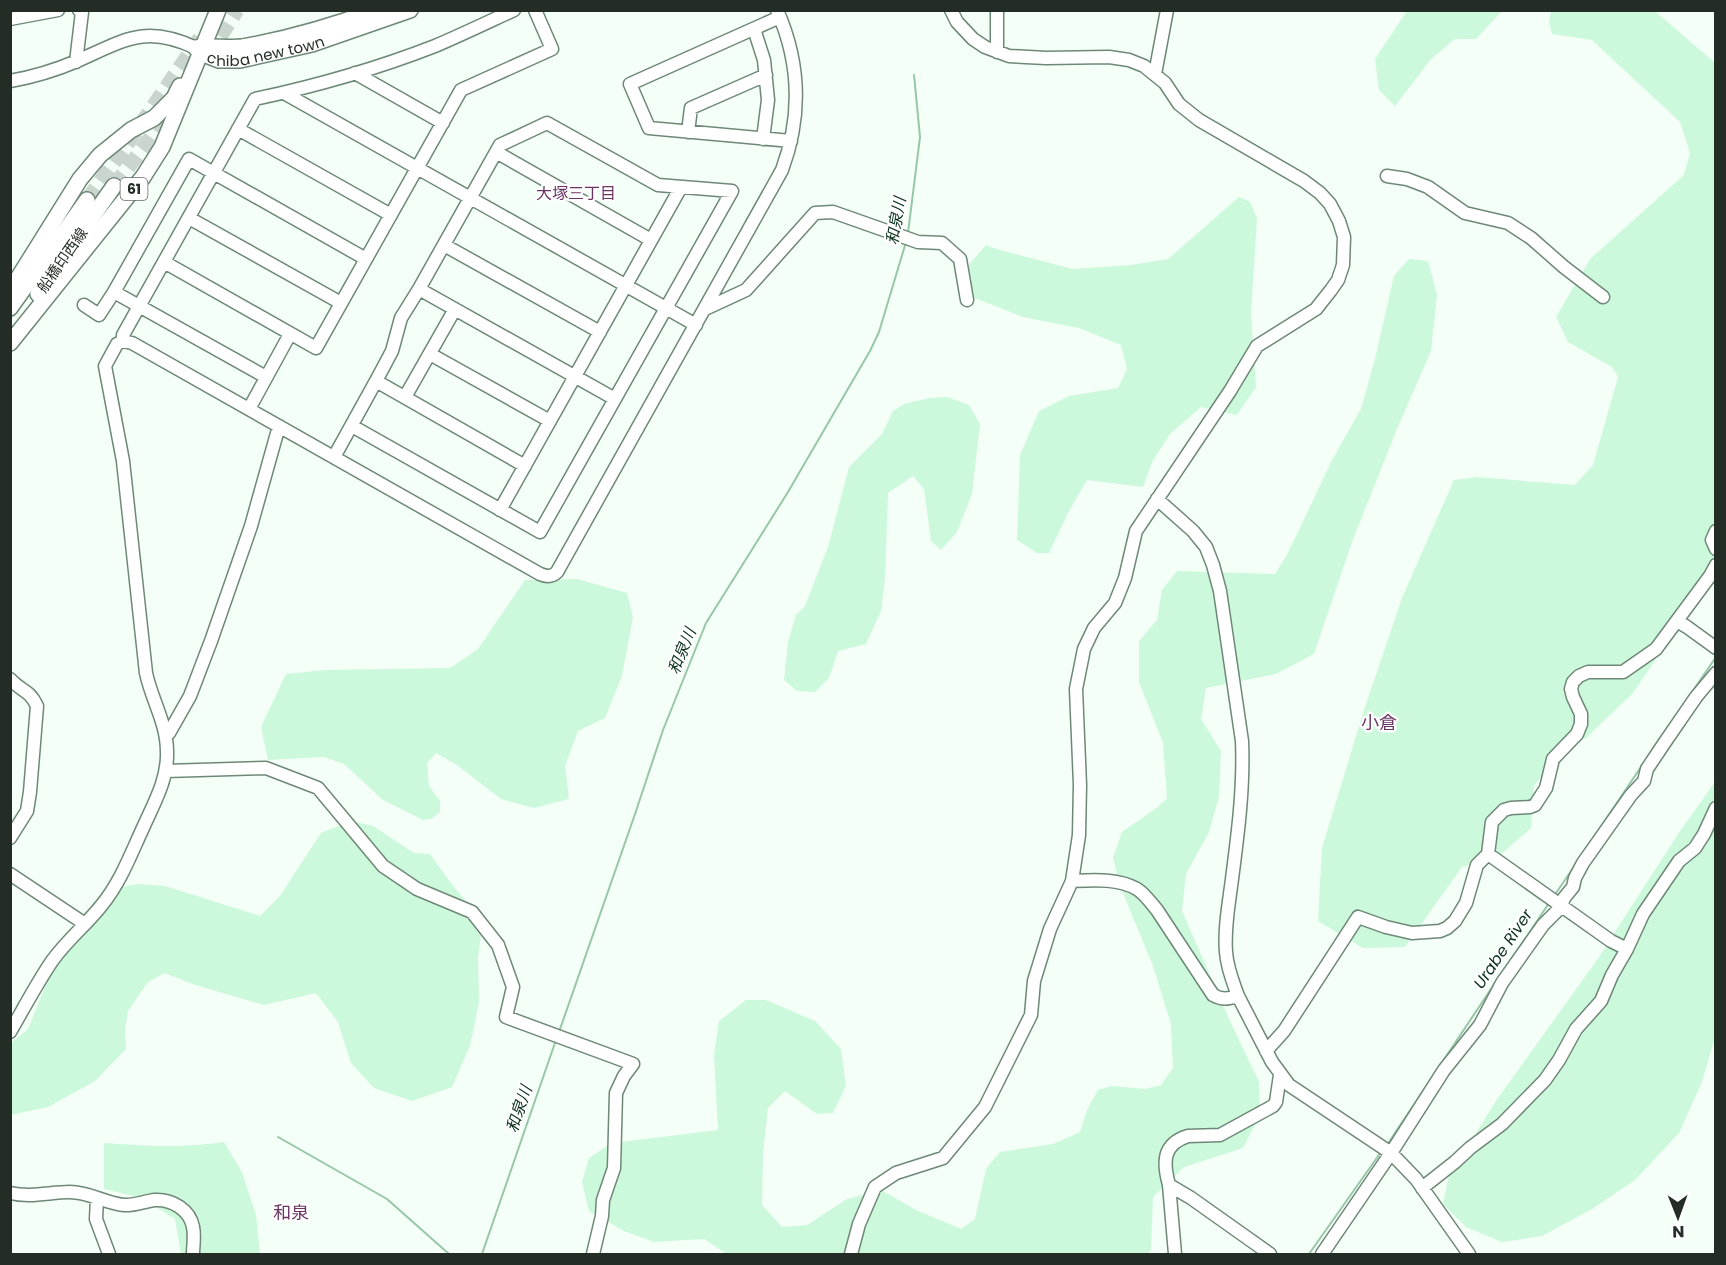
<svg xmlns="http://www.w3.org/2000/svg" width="1726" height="1265" font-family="Poppins,'Noto Sans JP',sans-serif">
	<rect width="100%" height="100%" fill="#f4fff7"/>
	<path fill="#ccf9dc" d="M1407,11H1502L1476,39H1455L1431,59L1395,106L1379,90L1375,59Z
		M1551,11H1655L1715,63V581L1691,607L1633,693L1586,738L1564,747L1534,786L1531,828L1500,855L1462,867L1405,947L1363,948L1318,921L1322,848L1363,713L1402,598L1454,480L1476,477L1575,485L1593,465L1618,377L1612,367L1568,342L1556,317L1590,259L1684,175L1690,153L1680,122L1592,40L1552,34L1549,22Z
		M1239,197L1250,202L1257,218L1251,314L1256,387L1237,415L1201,407L1170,434L1153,460L1143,487L1087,480L1068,513L1049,553H1037L1017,540L1020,455L1039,411L1069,396L1118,388L1127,369L1121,345L1079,328L1023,317L967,295L966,268L986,245L1000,250L1073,269L1131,265L1168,259Z
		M1409,259L1428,261L1437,295L1431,351L1397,429L1352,542L1314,654L1276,674L1206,688L1201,719L1221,751L1219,797L1209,832L1186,874L1182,911L1230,1021L1259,1082L1260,1115L1243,1148L1184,1167L1153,1197L1151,1249L1148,1254H727L704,1239L654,1242L624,1231L589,1211L582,1182L589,1158L612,1143L718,1130L714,1055L719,1021L746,1000H766L815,1021L841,1049L846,1086L833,1113L817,1114L785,1091L768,1108L763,1154L762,1205L782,1227L807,1225L847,1199L881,1190L916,1210L961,1229L975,1219L986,1169L1000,1152L1053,1144L1080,1132L1087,1110L1098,1090L1112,1086L1145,1089L1161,1085L1173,1068L1171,1024L1153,966L1120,886L1113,858L1122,832L1158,807L1167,798L1163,743L1139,682V641L1157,620L1162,590L1177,571L1275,574L1288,553L1332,460L1361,409L1375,359L1394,276Z
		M947,397L969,405L980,424L972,494L957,532L941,550L931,541L924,489L913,476L888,493L885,578L881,611L866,644L838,651L829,678L815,692L797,691L784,680L788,642L796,615L805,606L828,547L849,467L882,434L893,411L904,404L929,398Z
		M577,579L627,593L633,617L622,676L605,718L578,731L565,766L569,799L534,808L501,799L457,765L436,753L427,763L429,786L440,801V812L431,819L423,820L383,800L344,764L324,757L268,760L261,727L286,674L325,670L450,668L478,649L525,580Z
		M1715,782V1037L1702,1082L1679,1133L1635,1180L1592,1209L1542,1236L1502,1242L1466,1227L1443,1204L1449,1176L1498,1098L1597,960L1678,834Z
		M351,821L373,826L414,853L430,854C446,877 462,899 483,918L478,957L479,1002L470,1046L452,1087L412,1101L374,1088L351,1063L338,1022L316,993L264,1005L192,984L165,973L148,982L128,1011L125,1030L126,1049L95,1081L48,1107L10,1115V1044L28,1029L65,937L84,916L103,890L138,884L165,886L260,916L280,896L321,833Z
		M224,1142L242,1172L256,1215L260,1254H181L175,1219L142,1198L104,1189V1143C144,1146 184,1148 224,1142Z"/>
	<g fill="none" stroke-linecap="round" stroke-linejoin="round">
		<path stroke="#98c6a8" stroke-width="2" d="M908,233L920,137L914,75
			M1692,692L1716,657
			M1663,734L1672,722
			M1589,844L1643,764
			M1554,896L1578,861
			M1507,966L1549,903
			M559,1032L634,817L663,730L706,623L788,492L870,351L879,332L906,242
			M278,1137L387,1199L449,1254
			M1387,1145L1497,980
			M482,1254L556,1040
			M1309,1254L1381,1152"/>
		<path stroke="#cad5cd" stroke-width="15" stroke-dasharray="15 8" stroke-linecap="butt" d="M208,56L237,10
			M114,186L149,140L177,100
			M87,200L135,133L200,38"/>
		<g stroke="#6e8877" stroke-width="15">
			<path id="minor" d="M780,17L630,84L649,128L791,141
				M10,19L58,10
				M754,29L764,60L768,100L763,139
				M997,52V10
				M76,62L82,12L79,10
				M355,73L443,123
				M1155,74L1167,10
				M10,81C33,77 56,70 77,61C125,40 145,24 196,48
				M284,93L696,325
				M238,129L391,215
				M688,132L691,108L766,75
				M496,152L651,240
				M1387,176L1407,179L1428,187L1465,213L1508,223L1531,238L1564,267L1603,297
				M189,218L341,303
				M444,245L600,332
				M164,262L316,348L461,90L552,49L535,10
				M84,305L99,315L114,292
				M705,309L746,290L815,213L833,212L918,242L942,243L960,259L967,300
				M123,341L132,343L540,574C547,577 552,577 557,572L782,170C802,116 800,62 777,10
				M430,354L550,421
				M266,377L114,292L189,159L366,259
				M376,381L392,351L401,318L419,289
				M405,397L455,309
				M249,409L290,334
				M352,426L540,532L732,191L658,185L547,123L500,145L419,289L615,399
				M334,457L376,381L525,466
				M1157,499L1193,531L1206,547L1213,565L1220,591L1242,741C1244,787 1238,833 1232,879C1229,903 1224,928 1226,952C1227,968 1233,982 1238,996
				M500,510L681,187
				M1716,531L1712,540L1716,549
				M1677,621L1687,627L1716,648
				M10,679C22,692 29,689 37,706L30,792L27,811L10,838
				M169,733L190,696L211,641L251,526L279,426
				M166,771L266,768L318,788L383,866L417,889L472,912L498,945L513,987L506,1017L633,1064L624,1076L616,1093L614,1168L603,1200L602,1216L593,1254
				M1488,854L1611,941L1627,949
				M10,874L85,924
				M1072,881C1093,880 1118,878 1137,889C1145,894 1151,903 1157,910L1213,995C1222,1000 1228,999 1238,996L1272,1062L1289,1085L1391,1153L1416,1179L1469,1254
				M10,1032C24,1008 37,983 52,961C67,940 86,925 101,906C120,883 130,856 142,830C153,805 168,780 167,752C167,723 152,701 146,673L123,461L105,366L117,344L123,341V335L255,99C316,86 376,69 435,46C461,35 488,22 514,10
				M1266,1051L1284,1031L1358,917L1386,927L1412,933L1440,931L1447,928L1455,921L1466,903L1477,865L1488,854L1492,822L1504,810L1511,808L1530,807L1535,805L1546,788L1553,759L1577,734L1581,724V714L1573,697L1571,689L1573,682L1579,676L1588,672H1623L1656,649L1710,576L1716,565
				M1169,1185C1163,1163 1162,1144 1188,1136L1220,1135L1273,1106L1276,1102L1280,1075
				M1422,1188L1455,1162L1470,1148L1502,1124L1545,1080L1559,1060L1576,1029L1601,1001L1612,975L1627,949L1643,914L1679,861L1695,848L1704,834L1716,808
				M10,1193C31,1198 50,1192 70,1192C89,1192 105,1203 124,1205C134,1206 145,1201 155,1200C172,1199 190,1210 193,1227C195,1236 193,1246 193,1254
				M97,1198L96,1219L109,1254
				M851,1254L859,1224L875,1187L896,1173L943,1158L985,1107L1031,1015L1034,981L1050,929L1072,881L1079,835L1080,785L1076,689L1084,649L1094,628L1115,603L1125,578L1136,531L1230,391L1257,346L1316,309L1331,290L1338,280L1343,265L1344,237L1339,221L1330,204L1320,193L1304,181L1199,120L1179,104L1165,83L1144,66L1129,60L1109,57L1046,58L1009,56L985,47L973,39L957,22L951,10
				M1175,1254L1169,1185L1191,1198L1270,1254
				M1322,1254L1391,1153L1444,1070L1480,1025L1502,983L1543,925L1561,907L1564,898L1573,887L1575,878L1583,863L1631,795L1644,781L1647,769L1663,745L1696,697L1716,673"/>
		</g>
		<g stroke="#6e8877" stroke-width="18">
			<g id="major">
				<path id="s1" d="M196,48L201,53L219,60H240L312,44L410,10"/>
				<path d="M196,48C211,45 227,49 242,47C288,39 333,26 376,10"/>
				<path d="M10,291L80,179L100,155L131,130L154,118L174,98L180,86"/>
				<path d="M38,294L114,186"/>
				<path d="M10,308L87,200"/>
				<path d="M10,343L143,177L162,147L218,10"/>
			</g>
		</g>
		<use href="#minor" stroke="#fff" stroke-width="12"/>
		<use href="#major" stroke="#fff" stroke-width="15"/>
	</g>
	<g text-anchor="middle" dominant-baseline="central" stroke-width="4.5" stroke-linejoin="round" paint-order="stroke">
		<rect fill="#fff" stroke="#656c67" stroke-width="1.5" x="120.5" y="178" width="27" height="22" rx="4.5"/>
		<g font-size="14" font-weight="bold" fill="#232d26">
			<text x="134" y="189">61</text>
		</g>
		<g font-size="15" fill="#232d26" stroke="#fff">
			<text stroke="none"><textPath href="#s1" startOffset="74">chiba new town</textPath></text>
			<text transform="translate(62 260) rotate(-55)">船橋印西線</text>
		</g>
		<g font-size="16" fill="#6a3462" stroke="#fff">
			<text x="576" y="193">大塚三丁目</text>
		</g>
		<g font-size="16" font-style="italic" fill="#0c321e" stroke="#fff">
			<text transform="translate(896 221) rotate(-80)">和泉川</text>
			<text transform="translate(682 651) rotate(-68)">和泉川</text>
			<text transform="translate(1503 949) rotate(-56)">Urabe River</text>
			<text transform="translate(519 1109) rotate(-71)">和泉川</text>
		</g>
		<g font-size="18" fill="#6a3462" stroke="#fff">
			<text x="1379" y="722">小倉</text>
			<text x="291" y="1212">和泉</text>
		</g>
	</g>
	<rect width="1726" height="1265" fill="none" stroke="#232d26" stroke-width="24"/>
	<g transform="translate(1678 1217) rotate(179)" stroke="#ffffff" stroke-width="4.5" paint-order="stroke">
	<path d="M0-4.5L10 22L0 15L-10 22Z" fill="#232d26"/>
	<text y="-9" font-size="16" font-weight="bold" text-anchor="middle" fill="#232d26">N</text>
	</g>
</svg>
